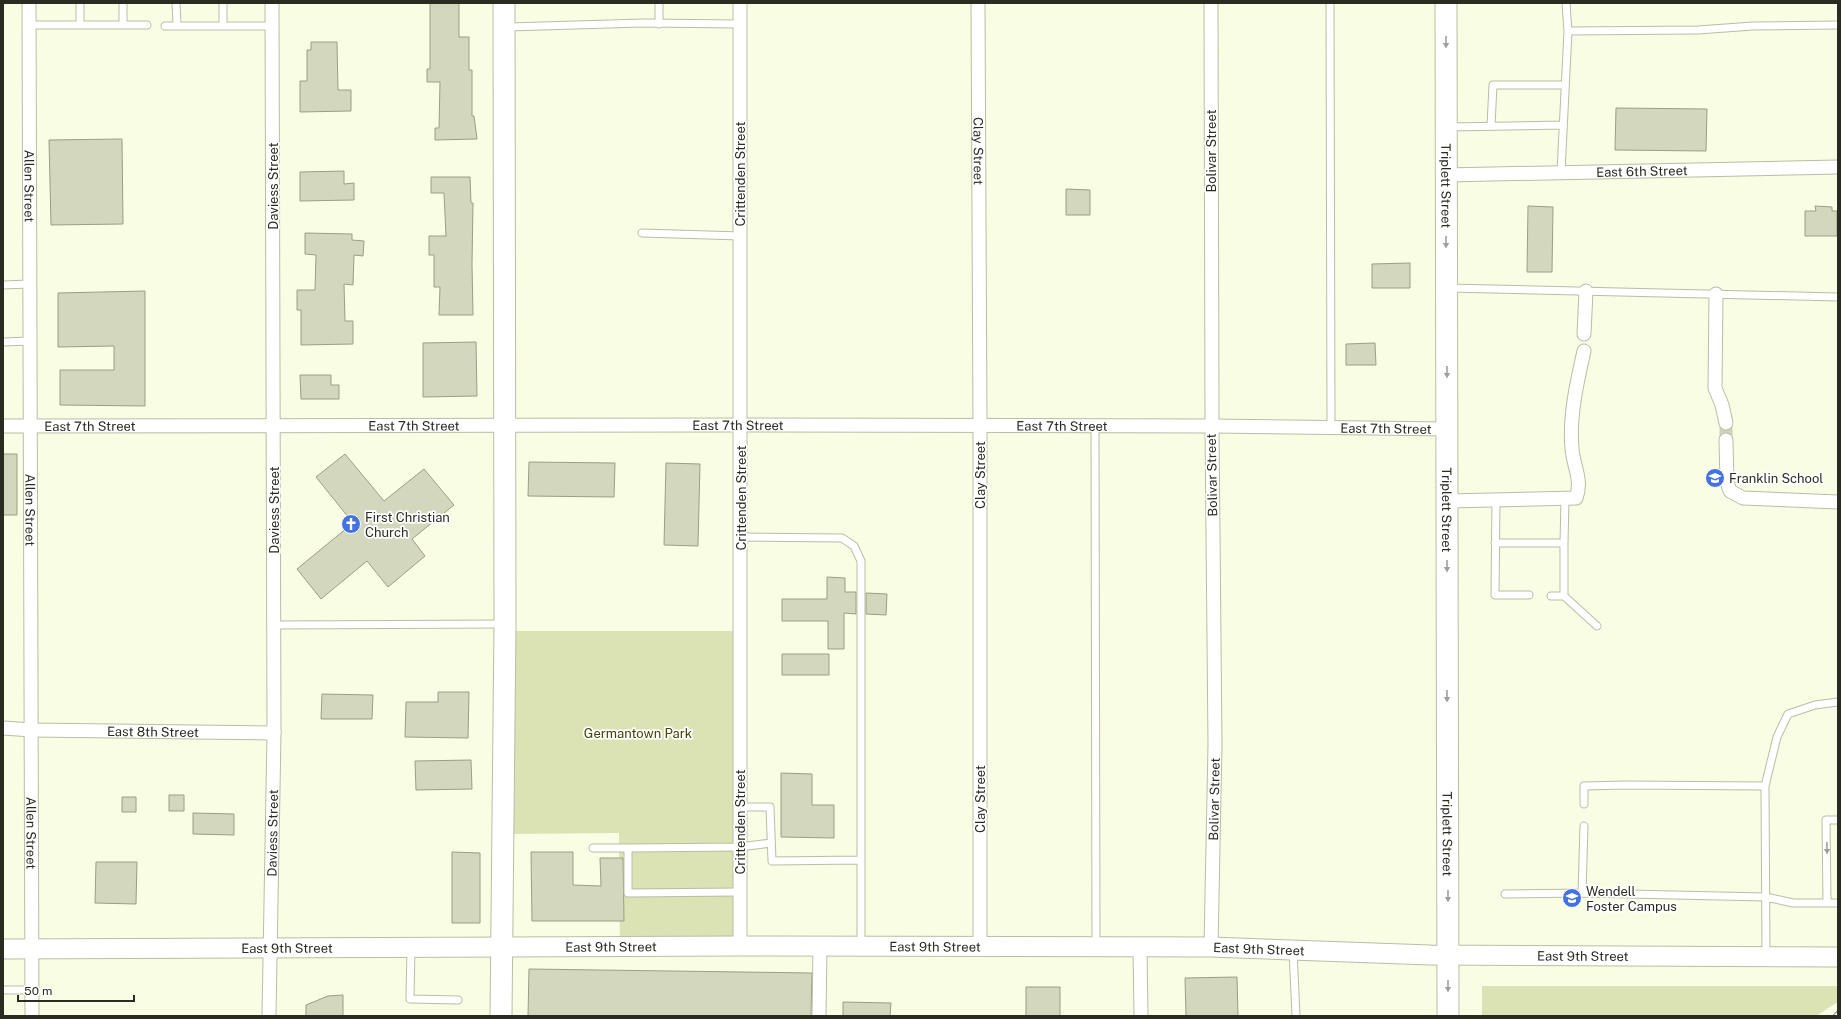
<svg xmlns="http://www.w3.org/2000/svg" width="1841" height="1019" font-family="'Public Sans',sans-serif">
	<rect width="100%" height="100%" fill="#f8fde3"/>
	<path fill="#dbe2b3" d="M505,631H741L740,946L620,947L619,833L503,834Z
		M1482,986H1838V1002L1816,1016H1482Z"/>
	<path fill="#d3d7be" stroke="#9a9e86" d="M430,3H459V37H469V70H472V116H474L477,139L435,140V128H439L440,82H427V69H430Z
		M311,42H337L338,90H351V111L300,112V81H307V50H311Z
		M1616,108L1707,109L1706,151L1615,150Z
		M122,139L123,224L51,225L49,140Z
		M344,171V184L354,183V200L300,201V172Z
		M431,177H470L471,203H473L472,264L473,315H439L440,287H434V255H429V236H446L444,193H431Z
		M1066,189L1090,190V215H1066Z
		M1528,206L1553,207L1552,272H1527Z
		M1815,206L1832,207V211H1837V236H1805V211H1816Z
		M305,233L352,234V240L364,241L363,256L354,255L353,285L344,284L345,321H353V344L301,345V310H297V290H315L316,255L305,254Z
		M1410,263V288H1372V264Z
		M145,291V406L60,405V370H114V346L58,347V293Z
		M476,342L477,396L423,397V343Z
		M1375,343L1376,365H1346V344Z
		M300,375H331V385H339V399H301Z
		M3,454H17V515H3Z
		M345,454L384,501L424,469L454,505L412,539L425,556L388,587L367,561L321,599L297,569L353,523L316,477Z
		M529,462L615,463L614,497L528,496Z
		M666,463L700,464L698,546L664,545Z
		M827,577L845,578V592H856V614L844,613V649H828V621H782V599H827Z
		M866,593L887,594L886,615L866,614Z
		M782,654H829V675H782Z
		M438,692H469L468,738L405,737L406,702H438Z
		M322,694L373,695L372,719H321Z
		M471,760L472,789L416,790L415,761Z
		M781,773L812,774V805H834V838L781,837Z
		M169,795H184V811H169Z
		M122,797H136V812H122Z
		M193,813L234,814V835L193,834Z
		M452,852L480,853V923H452Z
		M531,852H573V885L601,886L600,858H623L624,921H532Z
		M96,862H137L136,904L95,903Z
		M529,969L812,973L811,1016H528Z
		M1237,977L1238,1016H1186L1185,978Z
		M1026,987H1060V1016H1026Z
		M343,995V1016H306V1005L328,996Z
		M843,1002L891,1003L890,1016H843Z"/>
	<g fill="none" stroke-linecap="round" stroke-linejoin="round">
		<path stroke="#cfd3bc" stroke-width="13" stroke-dasharray="13 6" stroke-linecap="butt" d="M1726,440V423"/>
		<g stroke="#b9bda4" stroke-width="9">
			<path id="lane" d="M80,3V25
				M176,3L177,25
				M223,3V25
				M659,3V24
				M1330,3L1331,428
				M29,25H147
				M123,25V3
				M165,26H273
				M506,27L643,23L740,24
				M1568,31L1698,30L1753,26L1838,25
				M1491,126L1493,85H1565
				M1448,127L1563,125
				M1561,172L1568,31L1566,3
				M642,233L741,236
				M3,285L29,284
				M1448,288L1838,297
				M3,342L30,341
				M1095,427L1096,946
				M1496,500L1495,595H1529
				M741,537L842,538L854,546L861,561V945
				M1495,543H1564V596H1551
				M1564,543L1565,499
				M1564,596L1597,626
				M274,625L504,624
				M1765,786L1777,737L1788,714L1815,705L1838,702
				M1584,804V786L1626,785L1765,786L1766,956
				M741,807H770L772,861L860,860
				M593,848H628
				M740,892L628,893V848L740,847L771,843
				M1582,893L1766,897L1793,903H1838
				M1505,894L1582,893L1584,826
				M1827,903L1826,820H1838
				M411,947L410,999L458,1000
				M1293,950L1296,1016
				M3,990H32"/>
		</g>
		<g stroke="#b9bda4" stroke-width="15">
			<g id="street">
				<path id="s1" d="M29,3L32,1016"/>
				<path d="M740,3V946"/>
				<path id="s2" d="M978,3L980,427V947"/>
				<path id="s3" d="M1446,175L1838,167"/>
				<path d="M1716,294L1715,388L1722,405L1726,423"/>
				<path d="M1584,334L1586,291"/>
				<path id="s4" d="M3,426L741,425L1212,426L1447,429"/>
				<path d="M1726,440L1727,482L1730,491L1743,498L1838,502"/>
				<path d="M1447,501L1576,498C1583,480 1573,466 1572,448C1569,417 1577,382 1584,351"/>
				<path id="s5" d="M3,728L32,730L274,733"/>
				<path id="s6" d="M1211,947L1215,745L1212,426L1211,3"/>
				<path d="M1140,948L1141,1016"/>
				<path id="s7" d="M269,1016L274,733L272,3"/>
				<path d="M819,1016L820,947"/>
			</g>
		</g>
		<g stroke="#b9bda4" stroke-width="21">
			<g id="secondary">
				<path id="s8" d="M3,949L740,946L1211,947L1430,955L1838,957"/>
			</g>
		</g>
		<g stroke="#b9bda4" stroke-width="23">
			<g id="primary">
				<path id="s9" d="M1446,3L1448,1016"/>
				<path d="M501,1016L505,624L504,3"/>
			</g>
		</g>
		<use href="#lane" stroke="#fff" stroke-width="7"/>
		<use href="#street" stroke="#fff" stroke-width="13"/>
		<use href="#secondary" stroke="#fff" stroke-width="19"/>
		<use href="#primary" stroke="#fff" stroke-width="21"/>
		<g stroke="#5a5d4f" stroke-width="4.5">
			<path id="rail" d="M1835,1016L1838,1013"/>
		</g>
		<use href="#rail" stroke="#fff" stroke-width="3" stroke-dasharray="9" stroke-linecap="butt"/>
	</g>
	<defs><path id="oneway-solid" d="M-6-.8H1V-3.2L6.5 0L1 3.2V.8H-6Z"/></defs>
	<g fill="#9fa09c">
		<use href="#oneway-solid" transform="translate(1446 42) rotate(90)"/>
		<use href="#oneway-solid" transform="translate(1446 242) rotate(90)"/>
		<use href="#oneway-solid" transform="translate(1447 372) rotate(90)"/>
		<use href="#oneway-solid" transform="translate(1447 566) rotate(90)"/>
		<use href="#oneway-solid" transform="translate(1447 696) rotate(90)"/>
		<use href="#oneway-solid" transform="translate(1827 848) rotate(89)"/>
		<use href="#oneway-solid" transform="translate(1448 896) rotate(90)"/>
		<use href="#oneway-solid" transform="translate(1448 986) rotate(90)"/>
	</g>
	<defs>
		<g id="school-disc" transform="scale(1)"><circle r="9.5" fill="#4472e3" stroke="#fff"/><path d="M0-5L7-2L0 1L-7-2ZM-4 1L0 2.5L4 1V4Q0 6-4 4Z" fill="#fff"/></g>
		<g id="church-disc" transform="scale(1)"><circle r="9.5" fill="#4472e3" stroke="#fff"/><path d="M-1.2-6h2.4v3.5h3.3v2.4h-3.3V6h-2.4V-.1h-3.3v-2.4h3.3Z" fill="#fff"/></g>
	</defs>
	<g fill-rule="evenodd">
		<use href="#school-disc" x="1715" y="478"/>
		<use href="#church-disc" x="351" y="524"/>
		<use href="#school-disc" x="1572" y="898"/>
	</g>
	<g text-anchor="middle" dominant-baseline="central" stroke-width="3.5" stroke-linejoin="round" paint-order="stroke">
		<g font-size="13" fill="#2a2c22" stroke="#fff">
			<text stroke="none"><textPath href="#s2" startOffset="148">Clay Street</textPath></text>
			<text transform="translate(1211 151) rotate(-90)">Bolivar Street</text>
			<text stroke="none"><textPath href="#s3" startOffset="196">East 6th Street</textPath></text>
			<text transform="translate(740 174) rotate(-90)">Crittenden Street</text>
			<text stroke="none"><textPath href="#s1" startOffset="183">Allen Street</textPath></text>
			<text transform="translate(273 186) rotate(-90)">Daviess Street</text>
			<text stroke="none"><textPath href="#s9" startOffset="183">Triplett Street</textPath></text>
			<text stroke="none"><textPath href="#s4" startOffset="411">East 7th Street</textPath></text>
			<text stroke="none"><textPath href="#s4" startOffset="735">East 7th Street</textPath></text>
			<text stroke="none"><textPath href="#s4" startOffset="87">East 7th Street</textPath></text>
			<text stroke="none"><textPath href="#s4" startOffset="1059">East 7th Street</textPath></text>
			<text stroke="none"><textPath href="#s4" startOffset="1383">East 7th Street</textPath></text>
			<text transform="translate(980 475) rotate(-90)">Clay Street</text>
			<text transform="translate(1212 475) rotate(-91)">Bolivar Street</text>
			<text transform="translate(741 498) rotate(-90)">Crittenden Street</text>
			<text stroke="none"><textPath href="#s1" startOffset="507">Allen Street</textPath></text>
			<text transform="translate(274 510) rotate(-90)">Daviess Street</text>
			<text stroke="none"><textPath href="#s9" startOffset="507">Triplett Street</textPath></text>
			<text stroke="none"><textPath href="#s5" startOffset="150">East 8th Street</textPath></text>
			<text transform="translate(980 799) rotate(-90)">Clay Street</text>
			<text stroke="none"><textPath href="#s6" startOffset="148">Bolivar Street</textPath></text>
			<text transform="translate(740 822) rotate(-90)">Crittenden Street</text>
			<text stroke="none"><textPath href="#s1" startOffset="830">Allen Street</textPath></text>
			<text stroke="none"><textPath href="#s7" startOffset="183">Daviess Street</textPath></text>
			<text stroke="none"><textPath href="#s9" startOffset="831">Triplett Street</textPath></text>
			<text stroke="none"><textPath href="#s8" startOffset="284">East 9th Street</textPath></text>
			<text stroke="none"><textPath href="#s8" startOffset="608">East 9th Street</textPath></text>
			<text stroke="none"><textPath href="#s8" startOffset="932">East 9th Street</textPath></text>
			<text stroke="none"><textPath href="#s8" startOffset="1256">East 9th Street</textPath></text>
			<text stroke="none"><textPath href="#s8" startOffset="1580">East 9th Street</textPath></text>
		</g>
		<g font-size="13" fill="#2a2c22" stroke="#fff" text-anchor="start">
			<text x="1729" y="478">Franklin School</text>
			<text x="365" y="517">First Christian<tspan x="365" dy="15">Church</tspan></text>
			<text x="1586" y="891">Wendell<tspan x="1586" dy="15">Foster Campus</tspan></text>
		</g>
		<g font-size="13" fill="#3f4400" stroke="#fff">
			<text x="638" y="733">Germantown Park</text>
		</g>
	</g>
	<rect width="1841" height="1019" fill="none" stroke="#2a2c22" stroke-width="8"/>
	<path d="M18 995v6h116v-6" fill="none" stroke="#2a2c22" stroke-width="2"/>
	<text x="24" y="995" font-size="12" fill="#2a2c22" stroke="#ffffff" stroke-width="3" paint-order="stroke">50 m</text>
</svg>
